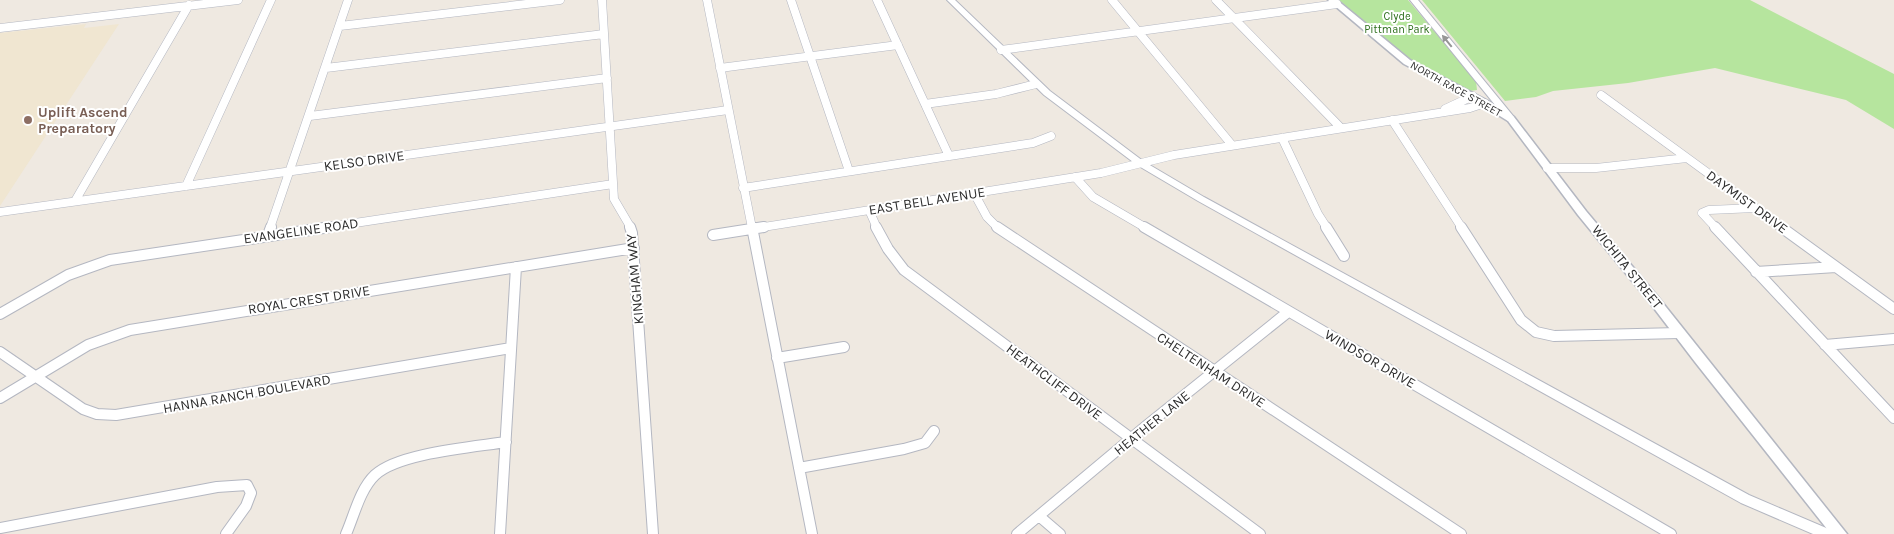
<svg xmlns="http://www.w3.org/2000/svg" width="1894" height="534" font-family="Karla,sans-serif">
	<rect width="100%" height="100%" fill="#efe9e1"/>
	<path fill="#f0e6d1" d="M86,24L84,28L119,24L0,206V33Z"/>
	<path fill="#b6e59e" d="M1339,0H1408L1476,81L1477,90L1470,91L1421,68L1407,59Z
		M1422,0H1750L1894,74V129L1846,100L1715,68L1628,83L1553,91L1536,97L1505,101Z"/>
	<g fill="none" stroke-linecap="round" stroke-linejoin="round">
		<g stroke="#b4b7c1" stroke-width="9">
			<path id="minor-far1" d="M602,0L614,199L631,228
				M707,0L752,228
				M791,0L849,171
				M877,0L949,156
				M1112,0L1232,145
				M1216,0L1341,128
				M340,26L560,0
				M0,28L238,0
				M1001,50L1337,4
				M326,68L604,34
				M720,68L898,45
				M1601,95L1783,228
				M925,104L996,94L1036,84
				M1445,109L1473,96
				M310,116L607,78
				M1392,120L1462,228
				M1282,138L1318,214L1327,228
				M1547,168H1596L1687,158
				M1075,177L1093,197L1146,228
				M186,186L271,0
				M743,188L1033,143L1051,136
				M974,193L987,217L998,228
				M75,201L189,5
				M869,210L877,228
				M0,212L728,110
				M270,228L348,0
				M322,228L613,184
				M757,228L1101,173L1174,155L1470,108L1485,103
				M1716,228L1702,213L1709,210L1755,208"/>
		</g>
		<g stroke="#b4b7c1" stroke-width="12">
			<path id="minor" d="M630,227L632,233L653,534
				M752,227L812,534
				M876,227L888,249L904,270L1260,534
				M997,227L1461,534
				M1144,227L1671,534
				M1326,227L1344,256
				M1461,227L1521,320L1536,332L1554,336L1679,333
				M1715,227L1894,418
				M1781,227L1894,309
				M268,235L271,227
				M713,235L764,227
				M1756,272L1836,267
				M0,314L68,275L110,260L330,227
				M1825,345L1894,339
				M0,352L83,409L97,414L116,415L511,348
				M777,358L844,347
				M0,398L88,345L130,330L634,248
				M799,468L904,449L925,443L934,431
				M1039,516L1060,534
				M0,528L217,487L247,485L251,493L246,506L226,534
				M346,534C354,516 360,489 375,475C398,453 474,447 506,442
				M500,534L516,267
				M1017,534L1146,426L1288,312"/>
		</g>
		<g stroke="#b4b7c1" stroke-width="2">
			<path id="tertiary" d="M947,0H955L1050,91L1143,161L1204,197L1749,495L1831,530L1832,534H1813L1741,503L1198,201L1137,165L1044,95Z
				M1410,0H1418L1514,117V121H1508Z"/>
		</g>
		<g stroke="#b4b7c1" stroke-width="3">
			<path id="secondary" d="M1328,0H1337L1410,60L1488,101L1514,117L1586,211L1658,297L1847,534H1831L1695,362L1650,303L1578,215L1508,121L1482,105L1404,64Z"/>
		</g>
		<use href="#minor-far1" stroke="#fff" stroke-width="8"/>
		<use href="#minor" stroke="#fff" stroke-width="10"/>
		<use href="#tertiary" fill="#fff" fill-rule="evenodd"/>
		<use href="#secondary" fill="#fff" fill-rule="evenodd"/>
	</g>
	<defs><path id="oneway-solid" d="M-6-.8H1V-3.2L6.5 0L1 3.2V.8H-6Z" transform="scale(1.25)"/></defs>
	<use fill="#969696" href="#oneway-solid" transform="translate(1447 41) rotate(-129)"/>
	<circle fill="#8d6e63" stroke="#fff" stroke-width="2" cx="28" cy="120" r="5"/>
	<g text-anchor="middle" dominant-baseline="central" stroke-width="4" stroke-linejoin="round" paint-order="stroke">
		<g font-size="11" fill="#2c6e1b" stroke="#fff">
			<text x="1397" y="16">Clyde<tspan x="1397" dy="13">Pittman Park</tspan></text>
		</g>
		<g font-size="11" fill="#2e2e2e" stroke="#fff">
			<text transform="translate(1456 89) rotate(29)">NORTH RACE STREET</text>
		</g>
		<g font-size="14" font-weight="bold" fill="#785e54" stroke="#fff" text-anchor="start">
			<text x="38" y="112">Uplift Ascend<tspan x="38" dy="16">Preparatory</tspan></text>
		</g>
		<g font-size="14" fill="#2e2e2e" stroke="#fff">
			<text transform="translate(364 161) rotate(-8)">KELSO DRIVE</text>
			<text transform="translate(927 201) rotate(-9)">EAST BELL AVENUE</text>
			<text transform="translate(1747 202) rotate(36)">DAYMIST DRIVE</text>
			<text transform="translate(301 231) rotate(-8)">EVANGELINE ROAD</text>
			<text transform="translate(1627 267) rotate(51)">WICHITA STREET</text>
			<text transform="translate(635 279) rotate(-95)">KINGHAM WAY</text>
			<text transform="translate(309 300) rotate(-9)">ROYAL CREST DRIVE</text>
			<text transform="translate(1370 359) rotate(30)">WINDSOR DRIVE</text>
			<text transform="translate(1211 370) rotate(33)">CHELTENHAM DRIVE</text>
			<text transform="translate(1054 382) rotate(37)">HEATHCLIFF DRIVE</text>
			<text transform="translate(247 394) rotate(-10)">HANNA RANCH BOULEVARD</text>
			<text transform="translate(1152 423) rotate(-39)">HEATHER LANE</text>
		</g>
	</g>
</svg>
